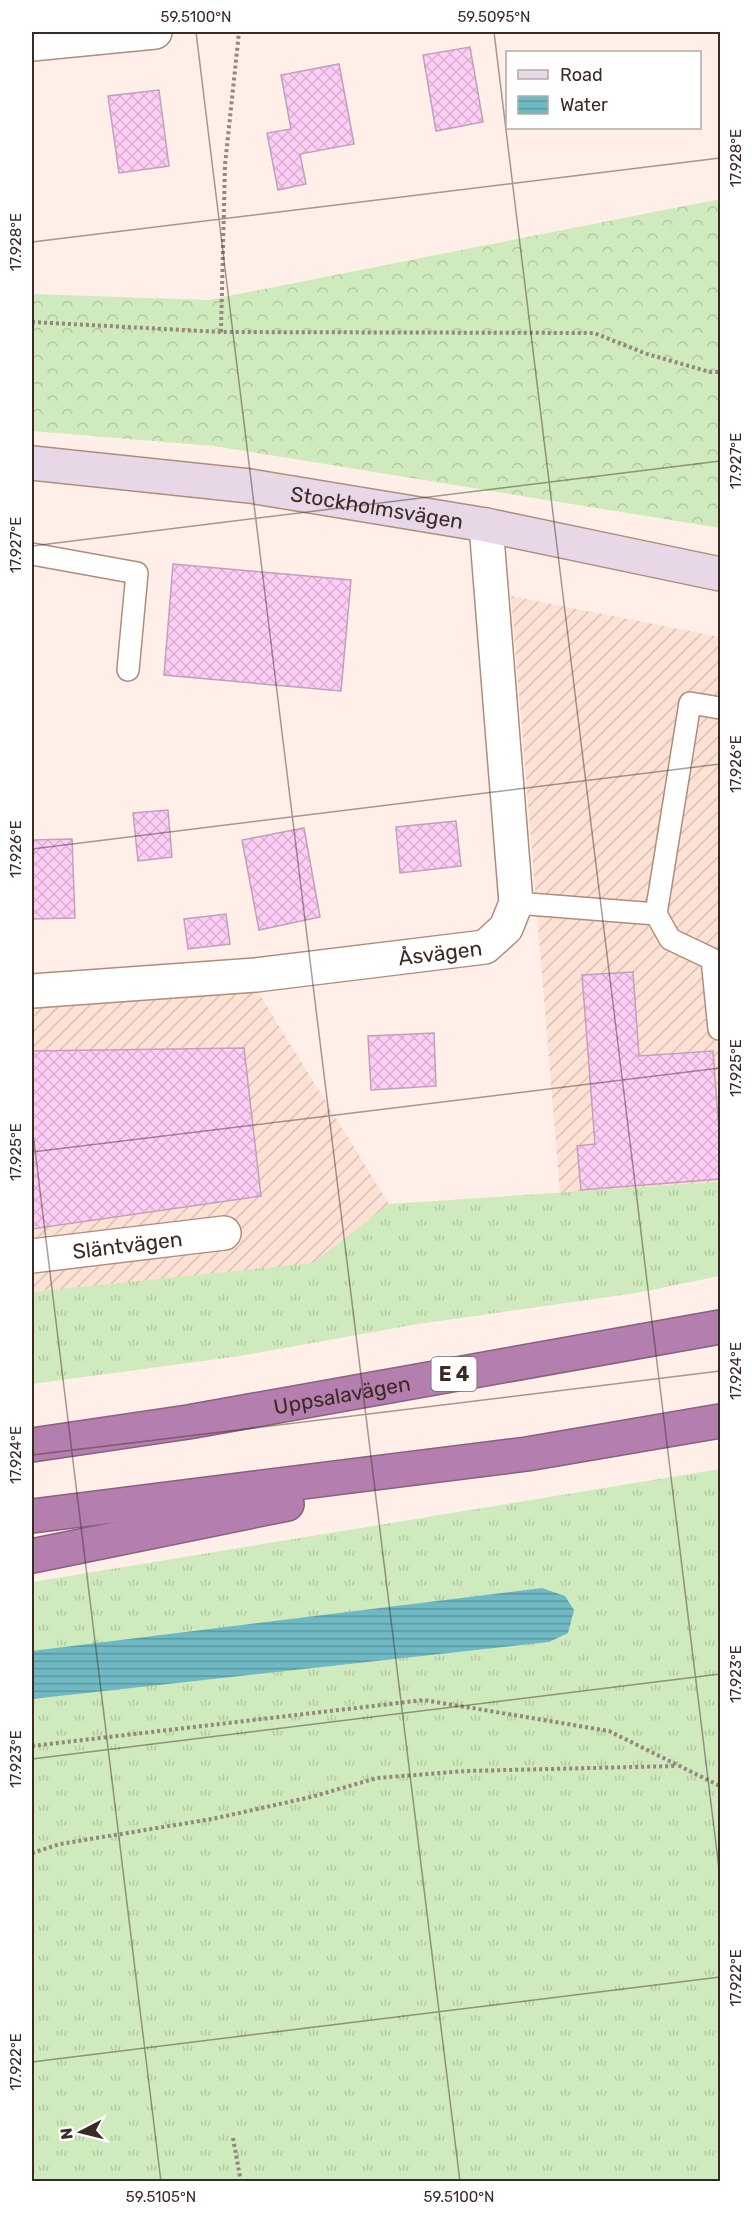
<svg xmlns="http://www.w3.org/2000/svg" width="752" height="2213" font-family="Rubik,sans-serif">
	<defs>
		<pattern id="industrial-furrows" width="10" height="10" patternUnits="userSpaceOnUse" patternTransform="scale(1.5)"><rect width="10" height="10" fill="#fde1d4"/><path d="M-1 1l2-2M0 10L10 0M9 11l2-2" fill="none" stroke="#dac1b6"/></pattern>
		<pattern id="grass-tufts" width="24" height="20" patternUnits="userSpaceOnUse" patternTransform="scale(1.5)"><rect width="24" height="20" fill="#cfeabc"/><path d="M3 7l-1-3M5 7V3M7 7l1-3M15 17l-1-3M17 17v-4M19 17l1-3" fill="none" stroke="#b2c9a1"/></pattern>
		<pattern id="forest-crowns" width="20" height="18" patternUnits="userSpaceOnUse" patternTransform="scale(1.5)"><rect width="20" height="18" fill="#cfeabc"/><path d="M2 6a3 3 0 1 1 6 0M12 15a3 3 0 1 1 6 0" fill="none" stroke="#b2c9a1"/></pattern>
		<pattern id="water-rules" width="6" height="5" patternUnits="userSpaceOnUse" patternTransform="scale(1.5)"><rect width="6" height="5" fill="#6fb9c4"/><path d="M0 2.5h6" fill="none" stroke="#5c979f"/></pattern>
		<pattern id="building-cross-hatch" width="8" height="8" patternUnits="userSpaceOnUse" patternTransform="scale(1.5)"><rect width="8" height="8" fill="#fdcdf5"/><path d="M0 0l8 8M0 8l8-8" fill="none" stroke="#dab0d2"/></pattern>
	</defs>
	<rect width="100%" height="100%" fill="#ffefe8"/>
	<path fill="url(#industrial-furrows)" d="M511,596L720,637V1183L560,1193Z
		M253,984L389,1204L313,1264L32,1292V999Z"/>
	<path fill="url(#grass-tufts)" d="M720,1182V1276L636,1293L418,1324L240,1356L32,1384V1292L313,1263L389,1204Z
		M720,1469V2181L32,2182V1582Z"/>
	<path fill="url(#forest-crowns)" d="M720,199V528L214,446L32,431V294L208,300Z"/>
	<path fill="url(#water-rules)" d="M542,1588L565,1596L574,1610L568,1633L549,1642L32,1699V1651Z"/>
	<path fill="url(#building-cross-hatch)" stroke="#bfa1ba" stroke-width="1.5" d="M470,47L483,122L436,131L423,55Z
		M339,64L354,144L300,154L306,184L278,190L267,133L291,129L281,75Z
		M159,90L169,166L119,173L108,96Z
		M173,564L351,580L341,691L164,675Z
		M168,810L172,857L138,861L133,813Z
		M456,821L461,866L400,873L396,827Z
		M304,828L320,917L259,930L242,840Z
		M72,839L75,918L32,919V840Z
		M226,914L230,944L188,949L184,919Z
		M633,972L639,1056L713,1051L720,1145V1179L581,1190L577,1146L595,1144L582,975Z
		M434,1033L436,1086L371,1090L368,1036Z
		M244,1048L261,1196L32,1229V1051Z"/>
	<g fill="none" stroke-linecap="round" stroke-linejoin="round">
		<g stroke="#b08c7c" stroke-width="24">
			<path id="service" d="M32,554L137,573L128,670
				M516,903L656,914L690,703L720,708
				M656,914L670,939L712,959L719,1029"/>
		</g>
		<g stroke="#b08c7c" stroke-width="36">
			<g id="minor">
				<path d="M32,44L155,32"/>
				<path id="s1" d="M32,991L256,975L485,947L506,928L516,903L486,525"/>
				<path id="s2" d="M32,1256L224,1233"/>
			</g>
		</g>
		<g stroke="#b08c7c" stroke-width="36">
			<g id="secondary">
				<path id="s3" d="M32,463L250,486L486,525L720,574"/>
			</g>
		</g>
		<g stroke="#89617e" stroke-width="36">
			<g id="motorway">
				<path id="s4" d="M32,1445L188,1422L720,1327"/>
				<path d="M32,1516L527,1454L720,1421"/>
				<path d="M32,1556L287,1504"/>
			</g>
		</g>
		<path stroke="#95867f" stroke-width="4" stroke-dasharray="3 3" stroke-linecap="butt" d="M32,322L221,332L594,333L647,354L710,372H720
			M221,332L225,165L239,32
			M32,1746L424,1700L609,1731L720,1786
			M32,1853L60,1844L212,1819L311,1797L377,1778L466,1771L676,1766
			M233,2138L241,2182"/>
		<use href="#service" stroke="#fff" stroke-width="21"/>
		<use href="#minor" stroke="#fff" stroke-width="33"/>
		<use href="#secondary" stroke="#e8d8e7" stroke-width="33"/>
		<use href="#motorway" stroke="#b47eae" stroke-width="33"/>
	</g>
	<path fill="none" stroke="#3a2b25" stroke-width="1.5" stroke-opacity="0.45" d="M196,32L460,2182M494,32L720,1877M32,242L720,158M32,546L720,461M32,849L720,764M32,1125L161,2182M32,1152L720,1068M32,1455L720,1371M32,1759L720,1674M32,2062L720,1977"/>
	<g text-anchor="middle" dominant-baseline="central" stroke-width="4.5" stroke-linejoin="round" paint-order="stroke">
		<rect fill="#fff" stroke="#756b66" stroke-width="1.5" x="431.5" y="1357" width="45" height="34" rx="4.5"/>
		<g font-size="20" font-weight="bold" fill="#3a2b25">
			<text x="454" y="1374">E 4</text>
		</g>
		<g font-size="21" fill="#3a2b25" stroke="#fff">
			<text stroke="none"><textPath href="#s3" startOffset="348">Stockholmsvägen</textPath></text>
			<text stroke="none"><textPath href="#s1" startOffset="410">Åsvägen</textPath></text>
			<text stroke="none"><textPath href="#s2" startOffset="96">Släntvägen</textPath></text>
			<text stroke="none"><textPath href="#s4" startOffset="314">Uppsalavägen</textPath></text>
		</g>
	</g>
	<rect width="752" height="2213" fill="none" stroke="#ffffff" stroke-width="66"/>
	<rect x="506" y="51" width="195" height="78" fill="#ffffff" stroke="#b0aaa8" stroke-width="1.5"/>
	<rect x="518" y="70" width="30" height="9" fill="#e8d8e7" stroke="#b0aaa8" stroke-width="1.5"/>
	<text x="560" y="81" font-size="18" fill="#3a2b25">Road</text>
	<rect x="518" y="96" width="30" height="18" fill="url(#water-rules)" stroke="#b0aaa8" stroke-width="1.5"/>
	<text x="560" y="111" font-size="18" fill="#3a2b25">Water</text>
	<g transform="translate(81 2132) rotate(263)" stroke="#ffffff" stroke-width="4.5" paint-order="stroke">
	<path d="M0-4.5L10 22L0 15L-10 22Z" fill="#3a2b25"/>
	<text y="-9" font-size="16" font-weight="bold" text-anchor="middle" fill="#3a2b25">N</text>
	</g>
	<rect x="33" y="33" width="686" height="2147" fill="none" stroke="#3a2b25" stroke-width="2"/>
	<g font-size="15" text-anchor="middle" fill="#3a2b25">
		<text x="196" y="22">59.5100°N</text>
		<text x="494" y="22">59.5095°N</text>
		<text transform="translate(736 158) rotate(-90)" y="5">17.928°E</text>
		<text transform="translate(16 242) rotate(-90)" y="5">17.928°E</text>
		<text transform="translate(736 461) rotate(-90)" y="5">17.927°E</text>
		<text transform="translate(16 545) rotate(-90)" y="5">17.927°E</text>
		<text transform="translate(736 764) rotate(-90)" y="5">17.926°E</text>
		<text transform="translate(16 849) rotate(-90)" y="5">17.926°E</text>
		<text transform="translate(736 1068) rotate(-90)" y="5">17.925°E</text>
		<text transform="translate(16 1152) rotate(-90)" y="5">17.925°E</text>
		<text transform="translate(736 1371) rotate(-90)" y="5">17.924°E</text>
		<text transform="translate(16 1455) rotate(-90)" y="5">17.924°E</text>
		<text transform="translate(736 1674) rotate(-90)" y="5">17.923°E</text>
		<text transform="translate(16 1759) rotate(-90)" y="5">17.923°E</text>
		<text transform="translate(736 1978) rotate(-90)" y="5">17.922°E</text>
		<text transform="translate(16 2062) rotate(-90)" y="5">17.922°E</text>
		<text x="161" y="2202">59.5105°N</text>
		<text x="459" y="2202">59.5100°N</text>
	</g>
</svg>
